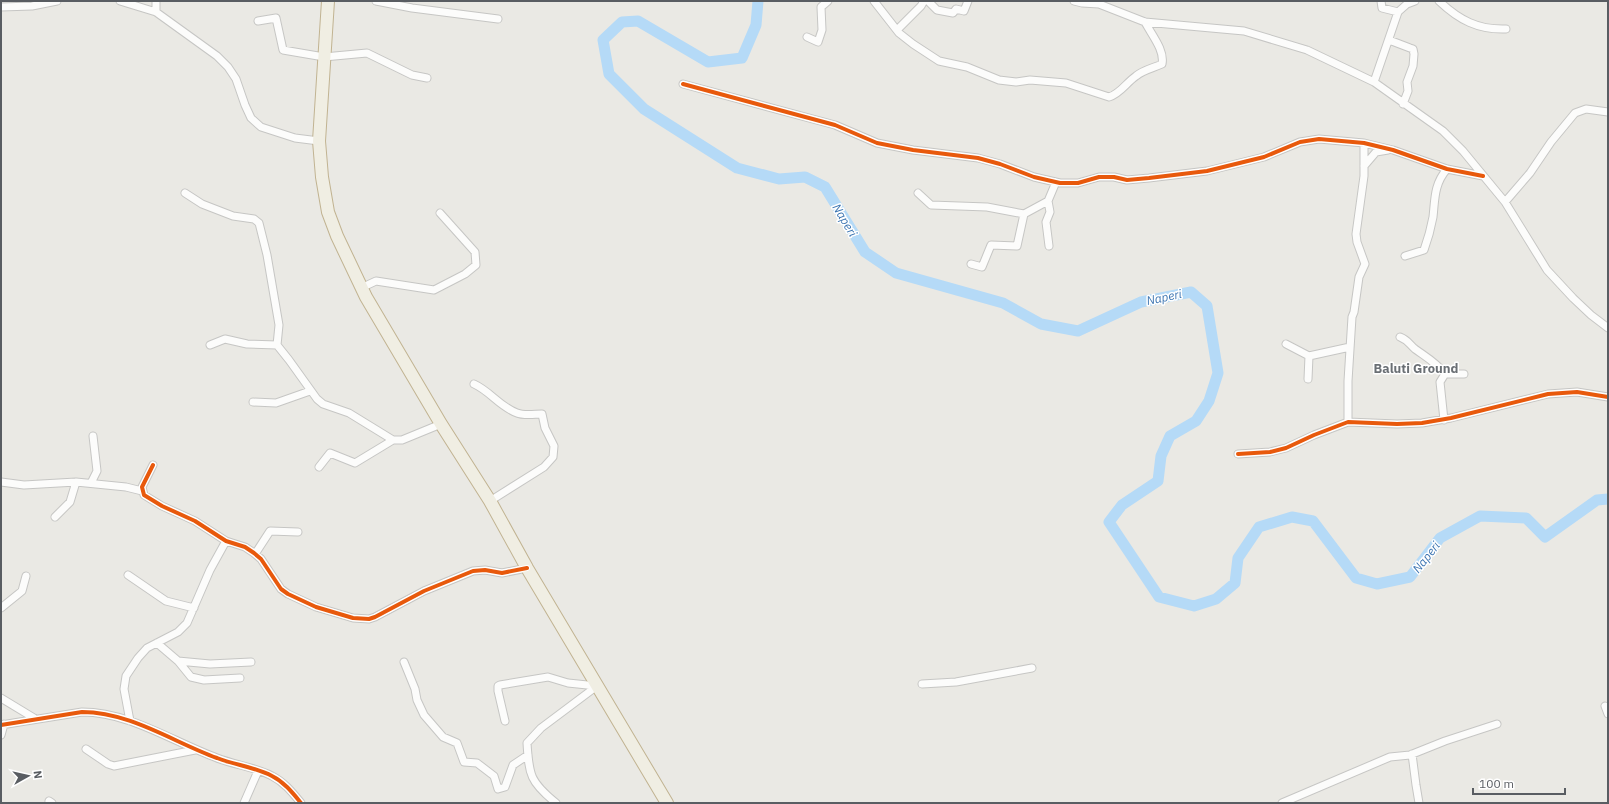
<svg xmlns="http://www.w3.org/2000/svg" width="1609" height="804" font-family="'IBM Plex Sans',sans-serif">
	<rect width="100%" height="100%" fill="#eae9e4"/>
	<g fill="none" stroke-linecap="round" stroke-linejoin="round">
		<path stroke="#b5daf7" stroke-width="11" d="M758,1L756,25L742,58L708,62L638,21L622,22L603,40L609,74L644,109L737,168L779,179L805,177L825,187L865,252L896,273L1003,303L1041,324L1078,331L1141,302L1191,292L1207,306L1218,373L1209,401L1196,421L1170,436L1161,456L1158,481L1122,505L1109,522L1159,597L1194,606L1216,599L1235,583L1238,558L1259,527L1292,517L1313,521L1356,578L1377,584L1410,577L1440,538L1480,516L1526,518L1545,537L1597,500L1608,499"/>
		<g stroke="#c6c6c4" stroke-width="9">
			<path id="minor" d="M120,1L156,12L217,56L228,67L236,79L245,105L251,118L261,127L295,138L319,141
				M376,1L412,8L498,19
				M874,1L899,33L913,44L939,61L967,67L999,80L1016,82L1030,80L1066,83L1109,97C1120,94 1126,83 1136,76C1143,70 1153,68 1162,64C1165,50 1151,34 1145,22
				M928,1L937,10L953,13L956,9L964,11L968,1
				M1074,1L1082,3L1099,4L1145,22L1244,31L1307,50L1374,82L1443,131L1463,151L1505,202L1547,270L1573,298L1591,315L1608,328
				M1381,1L1382,8L1398,12
				M1439,1C1459,20 1478,30 1506,29
				M1,7L32,6L57,1
				M156,12V1
				M258,21L276,18L283,50L324,57L367,53L412,75L427,78
				M897,30L921,6L924,1
				M807,37L818,42L822,30L821,7L828,1
				M1389,40L1410,48L1413,49L1414,54L1413,66L1407,82L1408,91L1403,104
				M1374,82L1398,12L1407,4L1415,1
				M683,84L835,125L877,143L913,150L978,158L1000,164L1034,177L1060,183H1078L1099,177H1114L1127,180L1149,178L1207,171L1264,157L1300,142L1319,139L1364,143L1393,150L1447,169L1483,176
				M1364,166L1376,152L1388,150
				M185,193L202,204L233,216L254,219L259,223L267,255L279,325L277,345
				M918,193L931,205L987,207L1024,214L1048,201L1056,182
				M1048,201L1050,212L1046,222L1049,246
				M1505,202L1530,173L1551,142L1575,113L1586,109L1608,112
				M1405,256L1424,250C1428,239 1431,228 1433,217C1435,199 1434,184 1447,169
				M971,264L982,267L991,245L1017,246L1024,214
				M361,288L376,281L434,290L465,274L476,265L475,252L440,213
				M1400,337C1408,340 1409,344 1415,349C1426,357 1437,363 1445,374
				M1286,344L1309,356L1350,347
				M210,345L225,339L247,344L277,345L289,360L317,399L323,404L349,413L393,440H402L441,424
				M1445,374H1464
				M1308,379L1309,356
				M474,384C490,391 500,407 517,413C524,416 535,414 542,414L545,428L554,446L553,457L544,467L490,501
				M253,402L276,403L310,391
				M1444,420L1440,382L1445,374
				M1348,422V381L1352,317L1354,312L1359,277L1365,264L1357,242L1356,234L1364,176V143
				M1238,454L1270,452L1286,448L1314,435L1348,422L1397,424L1422,423L1451,418L1548,394L1577,392L1608,397
				M153,465L142,487L144,495L162,506L195,521L226,541L245,547L254,553L261,559L281,589L288,594L316,607L353,618L369,619L375,617L424,591L473,571L485,570L502,573L527,568
				M319,467L330,453L355,463L393,440
				M1,482L24,485L76,482L70,502L55,517
				M76,482L126,487L142,491
				M91,483L97,471L93,436
				M255,554L270,531L298,532
				M128,575L166,601L194,608
				M1,608L22,591L26,576
				M157,643L178,661L210,664L251,662
				M178,661L191,677L204,680L240,678
				M404,662L415,689L417,700L424,715L443,737L457,743L464,762L477,763L494,776L498,789L505,787L513,765L528,755
				M922,684L956,682L1032,668
				M1,698L34,718
				M1605,706L1608,714
				M130,721L124,689L126,676L138,658L147,648L178,632L187,623L210,570L226,541
				M505,721L498,691V686L500,685L548,677L568,683L597,686
				M1,725L82,712C130,712 173,742 217,758C235,765 255,767 272,776C284,782 292,792 301,803
				M1,735L4,724
				M86,749L108,764L114,766L195,750
				M1412,754L1416,785L1419,803
				M49,801L52,803
				M244,803L258,771
				M556,803C530,782 529,775 527,743L541,728L597,686
				M1282,803L1390,757L1410,755L1445,741L1497,724"/>
		</g>
		<g stroke="#c1b391" stroke-width="14">
			<path id="trunk" d="M328,1L319,141L322,177L328,212L337,236L366,297L441,424L490,501L527,568L667,803"/>
		</g>
		<use href="#minor" stroke="#fcfcfb" stroke-width="7"/>
		<use href="#trunk" stroke="#f0eee3" stroke-width="12"/>
		<g stroke="#fff" stroke-width="6">
			<path id="cycleway" d="M683,84L835,125L877,143L913,150L978,158L1000,164L1034,177L1060,183H1078L1099,177H1114L1127,180L1149,178L1207,171L1264,157L1300,142L1319,139L1364,143L1393,150L1447,169L1483,176
				M1238,454L1270,452L1286,448L1314,435L1348,422L1397,424L1422,423L1451,418L1548,394L1577,392L1608,397
				M153,465L142,487L144,495L162,506L195,521L226,541L245,547L254,553L261,559L281,589L288,594L316,607L353,618L369,619L375,617L424,591L473,571L485,570L502,573L527,568
				M1,725L82,712C130,712 173,742 217,758C235,765 255,767 272,776C284,782 292,792 301,803"/>
		</g>
		<use href="#cycleway" stroke="#e8590c" stroke-width="4"/>
	</g>
	<g text-anchor="middle" dominant-baseline="central" stroke-width="3" stroke-linejoin="round" paint-order="stroke">
		<g font-size="12" font-style="italic" fill="#3b74b1" stroke="#fff">
			<text transform="translate(845 220) rotate(59)">Naperi</text>
			<text transform="translate(1164 297) rotate(-12)">Naperi</text>
			<text transform="translate(1426 557) rotate(-52)">Naperi</text>
		</g>
		<g font-size="13" font-weight="bold" fill="#6a6f74" stroke="#fff">
			<text x="1416" y="368">Baluti Ground</text>
		</g>
	</g>
	<rect width="1609" height="804" fill="none" stroke="#595d62" stroke-width="4"/>
	<g transform="translate(28 776) rotate(82)" stroke="#ffffff" stroke-width="3" paint-order="stroke">
	<path d="M0-3L7 15L0 10L-7 15Z" fill="#595d62"/>
	<text y="-6" font-size="11" font-weight="bold" text-anchor="middle" fill="#595d62">N</text>
	</g>
	<path d="M1473 788v6h92v-6" fill="none" stroke="#595d62" stroke-width="2"/>
	<text x="1479" y="788" font-size="12" fill="#595d62" stroke="#ffffff" stroke-width="3" paint-order="stroke">100 m</text>
</svg>
